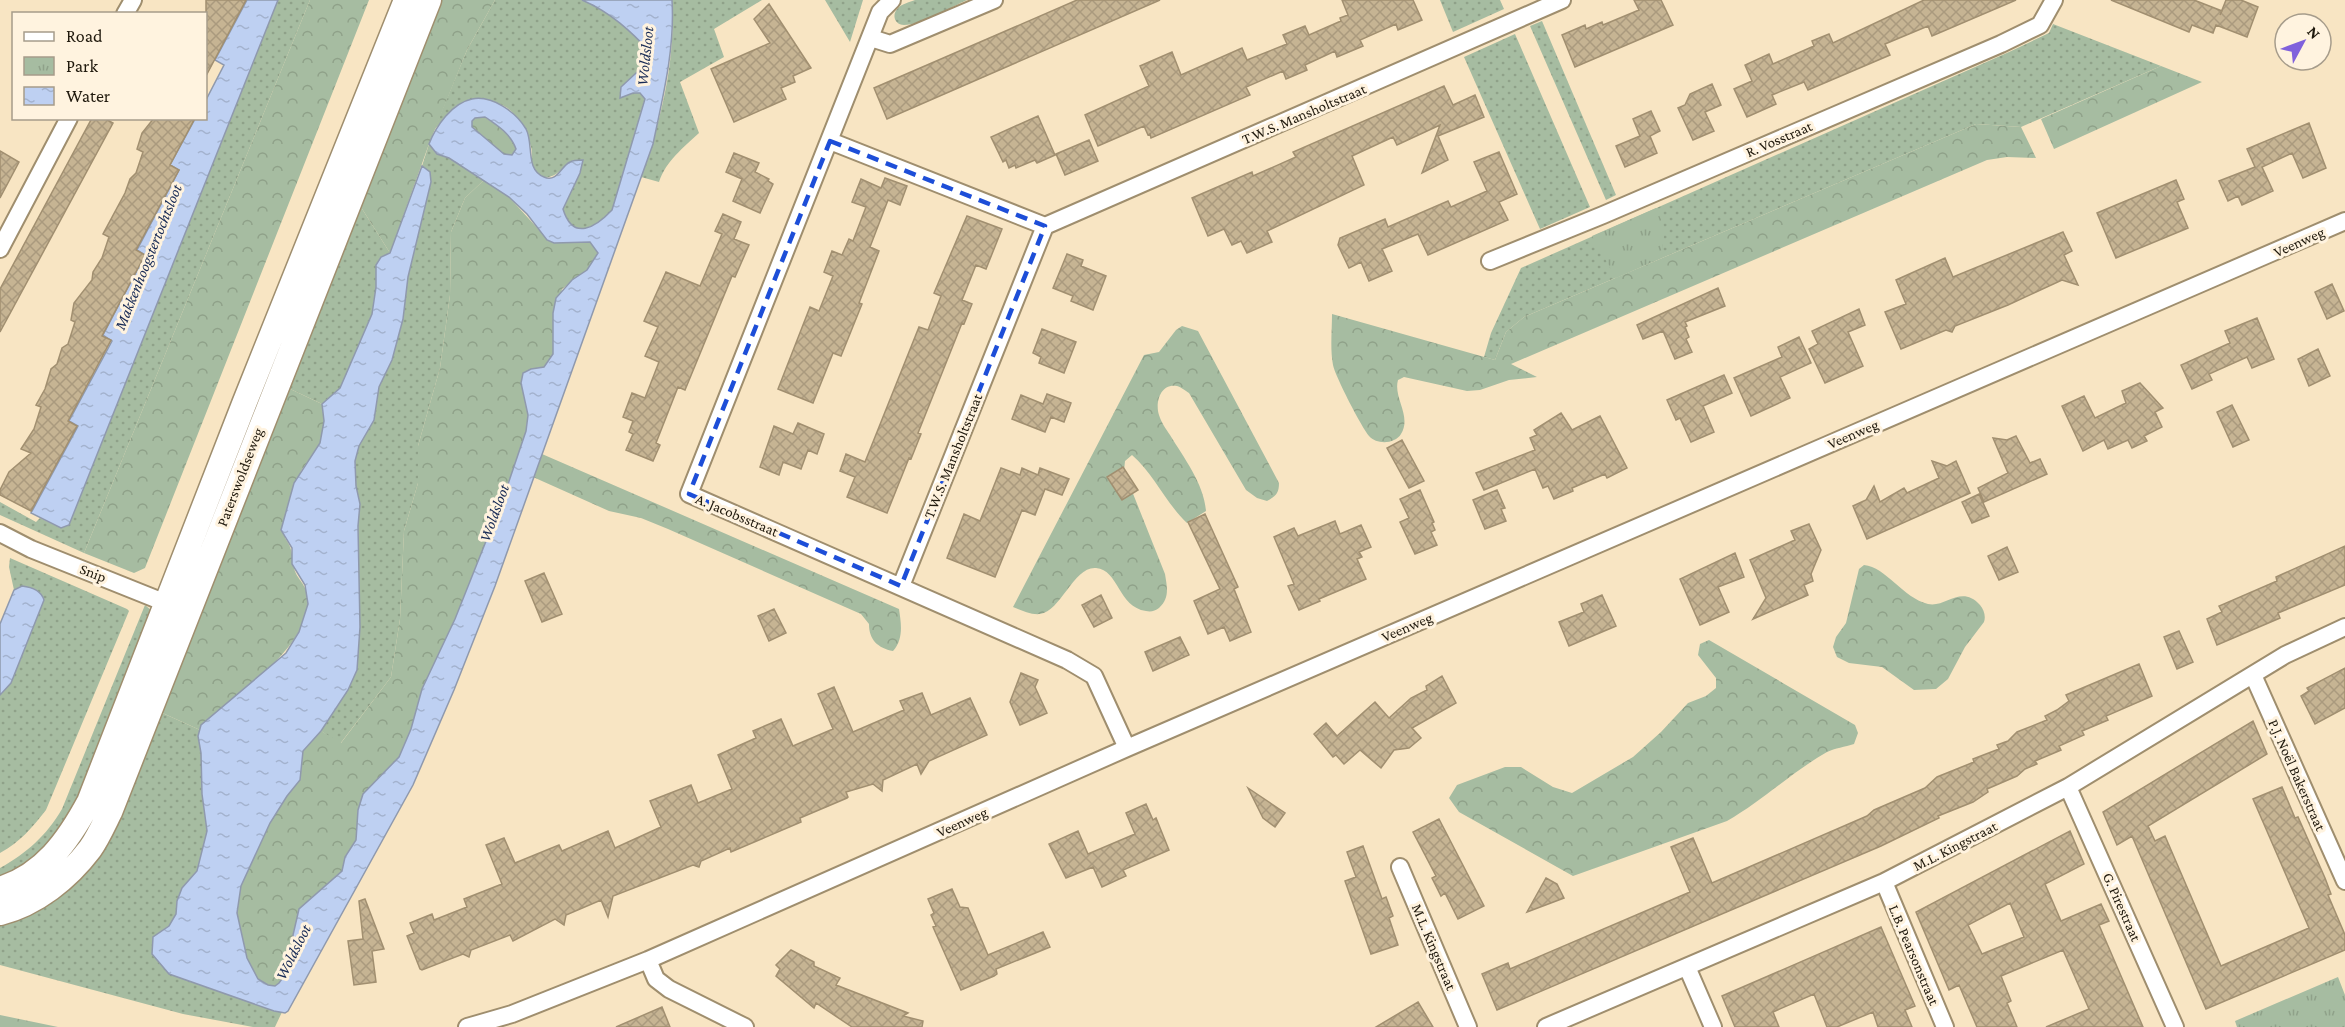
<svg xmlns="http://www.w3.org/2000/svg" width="2345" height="1027" font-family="'Crimson Pro',serif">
	<defs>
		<pattern id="grass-dots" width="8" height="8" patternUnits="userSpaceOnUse" patternTransform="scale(1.5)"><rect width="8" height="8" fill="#a6bca1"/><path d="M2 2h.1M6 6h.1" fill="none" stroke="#8fa189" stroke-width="1.8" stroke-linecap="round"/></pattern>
		<pattern id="forest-crowns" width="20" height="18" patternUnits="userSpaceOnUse" patternTransform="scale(1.5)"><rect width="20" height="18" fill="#a6bca1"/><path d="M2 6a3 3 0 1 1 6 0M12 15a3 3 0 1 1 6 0" fill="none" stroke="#8fa189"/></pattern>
		<pattern id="park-tufts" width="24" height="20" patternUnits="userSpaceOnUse" patternTransform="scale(1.5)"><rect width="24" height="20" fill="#a6bca1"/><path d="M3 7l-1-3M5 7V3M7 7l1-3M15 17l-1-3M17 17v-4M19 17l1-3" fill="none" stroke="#8fa189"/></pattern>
		<pattern id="water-ripples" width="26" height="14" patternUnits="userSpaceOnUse" patternTransform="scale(1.5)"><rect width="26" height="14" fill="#bed0f2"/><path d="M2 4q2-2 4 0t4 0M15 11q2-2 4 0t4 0" fill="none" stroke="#a3b2ce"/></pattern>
		<pattern id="building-cross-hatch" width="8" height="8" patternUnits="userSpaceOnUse" patternTransform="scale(1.5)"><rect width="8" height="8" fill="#c6b493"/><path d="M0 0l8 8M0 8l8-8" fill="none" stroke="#aa9a7e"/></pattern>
	</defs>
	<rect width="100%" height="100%" fill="#f8e5c3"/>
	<path fill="url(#grass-dots)" d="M278,0H310L84,553L0,515V502L36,522L40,518L61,528L69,525Z
		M495,0H582L603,9L628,29L652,53L651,59L621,87L633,93H640L645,98L612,210C596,227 573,242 563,209L580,173L566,165C555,179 535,185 532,162C531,156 533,150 530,144C526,134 518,118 511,111C497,97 474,104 456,106L434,130L467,50Z
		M672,0H762L714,29L724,57L680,82L699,133C683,148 666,161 659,182L641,177C661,121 676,60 672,0Z
		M825,0H863L850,42Z
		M915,0H967C951,7 921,25 904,25C895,25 891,15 898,8C902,4 910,2 915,0Z
		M1440,0H1500L1504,9L1453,32Z
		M1542,21L1616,195L1606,200L1530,26Z
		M2053,24L2161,66L2021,127L1976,124L1524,317L1506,332L1495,360L1484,357L1491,333L1521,268L2009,52L2049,33Z
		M1515,34L1590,207L1540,229L1464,57Z
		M429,144L437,154L449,158L484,180L465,198L451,232L450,295L440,368L418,446V483L404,531L400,619L391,677L340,744L321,731L348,690L357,670L360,627L358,526L360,504L356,486L355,461L359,446L374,420L379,387L392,360L403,319L408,277L431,182L430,172L422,166Z
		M359,204L390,253L381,257L376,265V287L372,314L340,388L322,404L286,387Z
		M10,558L127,609L129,611L46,810C32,828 20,842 0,853V695L3,692L35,589L22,586L14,590L9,567Z
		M145,605L151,610L153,617L61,838L0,883V868C27,853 46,836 62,809Z
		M158,711L200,730L198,736L201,753L202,794L207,831L197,871L182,888L177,901L176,914L169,926L153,937L274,1011L282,1012L275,1027H253L183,1014L0,965V921L62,890Z"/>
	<path fill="url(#forest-crowns)" d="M310,0H369L145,568L134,573L84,553Z
		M439,0H495L467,50L429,144L390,253L359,204Z
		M2161,66L2202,82L2054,149L2041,119Z
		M484,117C497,125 511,134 516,149L512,155L504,154L472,127V121L475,118Z
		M1976,124L2021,127L2036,158L2007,157L1987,160L1511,364L1537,377L1509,380L1480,390L1467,391L1404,377L1398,380C1393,398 1412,416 1401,434C1395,444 1377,445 1369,436C1362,428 1335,376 1333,365C1330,349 1332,331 1332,314L1495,360L1506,332L1524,317Z
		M484,180L509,197L540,231L554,243L590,242L598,253L587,270L562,289L554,334L553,354L544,367L531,369L521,383L528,415L526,431L504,496L455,619L422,689L411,729L399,757L363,794L358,810L356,840L345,857L342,871L299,909L293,935L295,948L290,968L279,983L275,986L268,985L258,979L247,958L237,913L241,886L270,823L287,796L300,780L303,751L321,731L341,743L391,677L400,619L404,531L418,483V446L440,368L450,295L451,232L465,198Z
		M1182,326L1198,331L1279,483C1279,493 1276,496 1267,501L1257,498L1246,490L1189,393C1186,391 1181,387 1177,386C1160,383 1155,403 1159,415C1161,422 1166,429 1170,435C1184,458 1204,484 1206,511L1187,523C1165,502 1154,474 1132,455L1125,461L1124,471L1165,574C1167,587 1170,598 1159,608C1155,611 1151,612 1146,611C1118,607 1119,570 1096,568C1074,566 1061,611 1040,614C1031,615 1021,610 1013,607L1144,355L1159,352L1176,330Z
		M286,387L322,404L324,421L321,443L301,471L285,538C294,551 291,555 294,568C297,581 307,582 308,602C308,647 234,698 202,725L200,730L158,711Z
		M542,454L899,609C901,623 904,639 893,651C878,648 869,640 869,624L861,614L668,529L641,518L609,511L533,477Z
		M1864,565C1886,567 1903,598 1928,604C1946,608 1961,584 1980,605C1984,610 1986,616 1984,622L1965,647L1948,679L1936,689L1914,690L1882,667L1849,663L1837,657L1833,647L1836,637L1846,623L1859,569Z
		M1709,640L1855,725L1858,733L1854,744C1845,747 1835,748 1827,752C1792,772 1762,801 1727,821L1573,876L1459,812L1449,798L1457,785L1505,767H1521L1553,787L1572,793L1633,757L1661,732L1688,703L1706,696L1716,688V678L1698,655L1700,644Z
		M0,1015L58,1027H0Z"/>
	<path fill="url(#park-tufts)" d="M1656,208L1665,229L1661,258L1616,278L1592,236Z
		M2338,977L2345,995V1027H2237L2235,1021Z"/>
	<path fill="url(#water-ripples)" stroke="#8f99ad" stroke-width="1.5" fill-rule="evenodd" d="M247,0H278L69,525L61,528L31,513L78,426L69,421L112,341L103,335L145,255L137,250L179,170L170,165L195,119L206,118V100L224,65L215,60Z
		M582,0H672C675,49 663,96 653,144L495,586L454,690L413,785L288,1011L285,1013L274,1011L169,974L152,954L153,937L169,926L176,914L177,901L182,888L197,871L207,831L202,794L201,753L198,736L201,725L286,653L299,632L308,604L305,585L292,564V548L281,530L294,483L320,443L324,421L322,404L340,388L372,314L376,287V265L381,257L390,253L422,166L430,172L431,182L408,277L403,319L392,360L379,387L374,420L359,446L355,461L356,486L360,504L358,526L360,627L357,670L348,690L321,731L303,751L300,780L287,796L270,823L241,886L237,913L247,958L258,979L268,985L275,986L279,983L290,968L295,948L293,935L299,909L342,871L345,857L356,840L358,810L363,794L399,757L411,729L422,689L455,619L504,496L526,431L528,415L521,383L523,373L531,369L544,367L553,354V313L556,298L572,280L587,270L598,253L590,242L554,243L547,240L527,214L509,197L449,158L437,154L429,144C436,126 452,103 472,99C492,95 516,112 526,129C534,144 525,170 544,177C557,183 561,166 570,162C573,160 579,160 583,160L580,173L563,209C573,242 596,227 612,210L645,99L640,93H633L620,98L621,87L651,59L652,54C631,31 610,12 582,0ZM485,117C497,125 511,134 516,149L512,155L504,154L472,127V121L475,118Z
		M22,586C31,587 41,590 44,600L11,683L0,695V624L14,590Z"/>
	<path fill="url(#building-cross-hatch)" stroke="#a18f70" stroke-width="1.5" fill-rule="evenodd" d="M206,0H246L206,76Z
		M1077,0H1160L887,119L874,88Z
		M1342,0H1413L1422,20L1398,30L1396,24L1360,40L1363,46L1337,57L1335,51L1305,65L1307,70L1286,79L1283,71L1246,87L1250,95L1151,138L1150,134L1148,135L1144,126L1098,146L1085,115L1149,86L1140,66L1172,52L1181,75L1242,48L1247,60L1287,44L1283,35L1305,26L1309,35L1341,21L1340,18L1348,15Z
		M1634,0H1661L1673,25L1575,67L1562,35L1585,25L1586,29L1602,22L1603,25L1639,10Z
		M1924,0H2016L1932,36L1928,26L1885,44L1890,55L1808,90L1804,82L1772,95L1776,104L1747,117L1734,89L1752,81L1745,65L1769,54L1773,64L1814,46L1812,41L1829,34L1833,43Z
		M2111,0H2194L2222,11L2220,15L2226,0H2241L2258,7L2247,37L2216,25L2213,33L2192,25L2189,32Z
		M769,4L811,68L793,76L795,82L781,88L786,99L734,122L711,69L770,43L754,19Z
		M1712,84L1721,105L1705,112L1714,131L1693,140L1678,108L1685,105L1690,94Z
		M1444,86L1453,105L1475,95L1484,117L1438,136L1448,160L1422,173L1440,125L1397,145L1393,137L1352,156L1364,185L1267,231L1272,242L1247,253L1241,241L1232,245L1224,229L1208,236L1192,198L1252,172L1253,176L1296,157L1293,152Z
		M1651,111L1660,131L1650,136L1657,153L1625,167L1616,146L1640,136L1633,119Z
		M1038,116L1055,155L1037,163L1035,160L1016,168L1015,165L1009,168L1006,160L1003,162L991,137Z
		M92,118H104L113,123L0,332V289Z
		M154,118H195L170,165L179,170L136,250L145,255L102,336L111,340L68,421L77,426L31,511L0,495V490L9,472L31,453L21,449L34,429L41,407L36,405L45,389L51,369L57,364L62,348L68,344L75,322L71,320L74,303L92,280L93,272L102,258L109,237L103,234L125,193L130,179L136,173L143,152L137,149L142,133Z
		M2309,123L2326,168L2303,178L2292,153L2262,167L2273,191L2242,205L2238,196L2228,201L2219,181L2255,167L2247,149Z
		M1089,140L1098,161L1065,175L1056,154Z
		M0,151L19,162L0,198Z
		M1499,152L1517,194L1499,202L1508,220L1428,255L1418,234L1382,249L1392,271L1369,281L1361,262L1349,268L1338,245L1340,238L1385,219L1388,227L1448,201L1451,207L1487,191L1474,162Z
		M734,153L759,163L755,172L769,179L768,181L773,184L760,213L733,201L742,179L726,172Z
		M885,178L907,186L900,205L888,200L870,247L879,251L859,303L862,304L841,356L833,353L813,403L778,389L810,307L819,311L833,276L824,272L832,251L842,255L849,239L853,241L866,207L852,202L861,179L881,188Z
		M2176,180L2184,199L2177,202L2188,228L2116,258L2097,213Z
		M723,214L741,222L734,239L749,245L735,277L732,276L685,390L678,387L656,443L660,445L653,461L626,450L633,434L629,432L633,421L623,417L632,393L645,398L659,362L645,356L658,327L644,321L666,272L700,286L722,234L715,231Z
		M967,216L1002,229L986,269L976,265L962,300L972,304L964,324L962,323L918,433L921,434L911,459L909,458L887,513L847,497L855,477L840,471L846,454L865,462L919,327L928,330L941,296L934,293Z
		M2063,232L2072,251L2064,255L2078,285L2062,280L2008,305L1955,326L1952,332L1946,330L1901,349L1885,312L1906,304L1896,280L1945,258L1953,277Z
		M1067,254L1083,260L1081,266L1106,276L1093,310L1071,301L1073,296L1053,288Z
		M2332,284L2344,311L2327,319L2315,292Z
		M1718,288L1725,306L1685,322L1687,326L1685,327L1689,337L1686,339L1692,352L1675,359L1663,331L1643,339L1637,325Z
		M1859,309L1865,325L1848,332L1863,366L1825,383L1809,349L1818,344L1812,331Z
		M2257,318L2274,359L2252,368L2247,357L2209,374L2212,380L2192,389L2181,365L2230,343L2225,331Z
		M1042,329L1076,342L1064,373L1039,363L1041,357L1033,353Z
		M1799,337L1811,363L1780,377L1790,398L1751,416L1734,378L1782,357L1778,347Z
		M2318,349L2330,376L2309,386L2298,359Z
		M1724,375L1732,393L1703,406L1714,432L1691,442L1680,418L1676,420L1667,400Z
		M2140,383L2163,408L2155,412L2162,427L2144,436L2147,441L2132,448L2128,440L2108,449L2104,440L2083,451L2062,406L2084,396L2095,418L2126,403L2122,391Z
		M1047,394L1071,403L1064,422L1051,417L1045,432L1012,419L1021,395L1043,404Z
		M2232,405L2249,440L2233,447L2217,412Z
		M1561,413L1572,430L1600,416L1627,468L1607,478L1605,474L1572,488L1573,491L1554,499L1548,486L1543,488L1535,469L1484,490L1476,473L1535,450L1530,438L1537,435L1534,430Z
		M798,423L824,434L817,454L808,450L801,469L783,462L779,475L760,467L774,426L793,434Z
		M2016,436L2030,463L2040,459L2047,474L1984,502L1978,488L2008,473L1993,438L2007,440Z
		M1402,440L1424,481L1409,488L1387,448Z
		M1932,461L1947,466L1956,461L1970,493L1867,539L1853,506L1866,500L1874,486L1880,502L1904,488L1907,493L1939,478Z
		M1123,467L1138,490L1122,500L1107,477Z
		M1001,468L1020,475L1022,468L1038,475L1040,468L1069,479L1062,495L1045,489L1035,515L1022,510L995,577L947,558L964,514L980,521Z
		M1420,490L1434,522L1432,523L1435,530L1431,532L1437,545L1415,554L1400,522L1409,518L1400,499Z
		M1497,490L1505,508L1501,509L1506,521L1485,529L1473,500Z
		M1979,494L1989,516L1972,523L1962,502Z
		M1205,514L1238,587L1234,589L1251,632L1230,641L1224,627L1208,634L1194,601L1220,589L1188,522Z
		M1335,521L1340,534L1361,525L1371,547L1359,552L1362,557L1357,559L1366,579L1319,599L1320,601L1299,610L1288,586L1294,584L1274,537L1294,528L1298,536Z
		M1809,524L1821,550L1811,574L1813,581L1804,585L1808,595L1753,619L1766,598L1750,560L1795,540L1791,531Z
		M2345,546V585L2278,613L2280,618L2217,645L2207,619L2222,612L2219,606L2277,581L2276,577Z
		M2007,547L2018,572L1999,580L1988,556Z
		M1735,553L1744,577L1718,587L1729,612L1700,625L1680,579Z
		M544,573L562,614L542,622L525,581Z
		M1101,595L1112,618L1094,627L1082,605Z
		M1602,595L1616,626L1569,646L1559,622L1584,612L1581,604Z
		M774,609L786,633L769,641L758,616Z
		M2179,631L2193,662L2177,669L2164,637Z
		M1180,637L1189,655L1153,671L1145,652Z
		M2139,664L2152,696L2106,716L2108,720L2082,731L2084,735L2059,746L2061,750L2035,761L2037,764L2025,769L2017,776L1987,789L1988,792L1973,802L1938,816L1939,818L1881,846L1497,1010L1482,974L1508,963L1510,969L1690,892L1671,847L1693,838L1712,883L1867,816L1874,810L1925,788L1937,777L1974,762L1973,759L1999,749L1997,745L2008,741L2017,732L2047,720L2045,716L2057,710L2069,701L2066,695Z
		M2345,668V708L2315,724L2301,696L2309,691L2307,688Z
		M1021,673L1038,680L1035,687L1047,713L1020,725L1010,702Z
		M1442,676L1456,703L1412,728L1421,738L1409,748L1394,750L1381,768L1360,750L1344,764L1336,755L1333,757L1314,734L1326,723L1337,736L1375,702L1389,718L1411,698L1427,690L1426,686Z
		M834,687L853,732L904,710L900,701L922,693L931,715L970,698L987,735L929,761L921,774L917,764L883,780L882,791L873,784L846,792L848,797L847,798L800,818L801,822L731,852L730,848L701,861L699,867L693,865L613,896L608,917L601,900L566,915L564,925L555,919L513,941L510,935L471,950L469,957L463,954L422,970L420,969L407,936L414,933L410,923L432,914L434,920L467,907L464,899L502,884L486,845L504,838L515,863L559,845L562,851L608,831L615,848L661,827L650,801L691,785L698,803L732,789L718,755L756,738L753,731L781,719L793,746L833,729L818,694Z
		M2253,721L2267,754L2148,826L2155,841L2165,836L2221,966L2309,928L2253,799L2282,787L2295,818L2298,817L2325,878L2331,894L2328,895L2345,935V950L2206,1009L2132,836L2117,845L2103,812Z
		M1248,788L1285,813L1275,827L1263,818Z
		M1146,804L1153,820L1156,818L1169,850L1123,870L1126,876L1102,887L1093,867L1066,878L1049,844L1078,831L1088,854L1135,834L1126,813Z
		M1439,819L1484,906L1458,919L1445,893L1441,896L1432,878L1436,876L1413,832Z
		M2070,831L2084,864L2045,884L2061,921L2101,904L2109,921L2099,925L2143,1027H2046L2089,1009L2063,950L2001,976L2011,1001L2007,1003L2017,1027H1977L1959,985L1949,990L1916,912ZM2010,903L2024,937L1982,954L1968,925Z
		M1363,846L1382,899L1386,897L1393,916L1389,918L1398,945L1371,954L1345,881L1356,877L1347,852Z
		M1546,878L1557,884L1564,898L1527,912Z
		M952,889L960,907L968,908L988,955L1043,932L1050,947L996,969L997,974L994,976L961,990L933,927L936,926L931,915L934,913L928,899Z
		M365,899L384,949L372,951L376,982L354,985L348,941L363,939L359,901Z
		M1881,927L1915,1006L1905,1010L1912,1027H1878L1873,1012L1837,1027H1827L1814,994L1773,1012L1779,1027H1735L1722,996Z
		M791,950L814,962V966L840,978L836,985L908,1013L903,1016L923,1021L922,1027H852L816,1003L814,1008L776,976L780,969L776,965Z
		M1418,1002L1433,1027H1376Z
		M662,1007L670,1027H616Z"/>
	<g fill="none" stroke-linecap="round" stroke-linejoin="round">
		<g stroke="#9f8e6e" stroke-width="20">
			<path id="street" d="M892,0L880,12L689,494L1067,660L1094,676L1127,748
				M125,14L133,0
				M871,38L890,44L994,0
				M830,141L1045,226
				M0,249L69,118
				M1490,261L1603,215L2001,44L2040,25L2054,0
				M0,533L31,549L176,607
				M901,586L1045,226L1562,0
				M2253,675L2345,881
				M2068,787L2175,1027
				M1400,867L1468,1027
				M1884,882L1945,1027
				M648,960L656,979L669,989L745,1027
				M1687,967L1713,1027
				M467,1027L512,1014L648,960L1127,748L2345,221
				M1546,1027L1884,882L2068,787L2285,655L2345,627"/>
		</g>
		<g stroke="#9f8e6e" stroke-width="27">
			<path id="secondary" d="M0,889C44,875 68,841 89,802L244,404L406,0
				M0,913C36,904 68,878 90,849C98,838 104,824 110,812L429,0"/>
		</g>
		<use href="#street" stroke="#fff" stroke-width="16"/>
		<use href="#secondary" stroke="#fff" stroke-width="24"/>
	</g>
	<path fill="none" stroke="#1d4ed8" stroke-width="4.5" stroke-dasharray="12 8" stroke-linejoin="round" d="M830,141L1045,226L901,586L689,494Z"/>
	<g text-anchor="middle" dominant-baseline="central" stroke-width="6" stroke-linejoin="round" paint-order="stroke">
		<g font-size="15" fill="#20190d" stroke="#fff3df">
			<text transform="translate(1304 114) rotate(-23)">T.W.S. Mansholtstraat</text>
			<text transform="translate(1779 139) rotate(-23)">R. Vosstraat</text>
			<text transform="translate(2299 242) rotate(-24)">Veenweg</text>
			<text transform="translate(1853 434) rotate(-23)">Veenweg</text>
			<text transform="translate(953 456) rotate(-68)">T.W.S. Mansholtstraat</text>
			<text transform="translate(240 477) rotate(-69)">Paterswoldseweg</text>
			<text transform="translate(737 515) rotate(23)">A. Jacobsstraat</text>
			<text transform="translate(93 573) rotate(21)">Snip</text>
			<text transform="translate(1407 627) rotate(-23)">Veenweg</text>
			<text transform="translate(2297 775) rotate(66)">P.J. Noël Bakerstraat</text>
			<text transform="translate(962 822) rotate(-24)">Veenweg</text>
			<text transform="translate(1955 846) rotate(-27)">M.L. Kingstraat</text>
			<text transform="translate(2122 907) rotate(66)">G. Pirestraat</text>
			<text transform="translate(1434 947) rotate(67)">M.L. Kingstraat</text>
			<text transform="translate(1914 955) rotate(67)">L.B. Pearsonstraat</text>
		</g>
		<g font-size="16" font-style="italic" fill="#172a55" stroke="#fff3df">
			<text transform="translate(645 56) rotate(-84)">Woldsloot</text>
			<text transform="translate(148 257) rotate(-68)">Makkenhoogstertochtsloot</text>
			<text transform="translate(494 513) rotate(-70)">Woldsloot</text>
			<text transform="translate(293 952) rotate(-63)">Woldsloot</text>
		</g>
	</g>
	<rect x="12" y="12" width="195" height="108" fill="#fff3df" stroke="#a69c8b" stroke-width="1.5"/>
	<rect x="24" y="32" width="30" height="9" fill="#ffffff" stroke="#a69c8b" stroke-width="1.5"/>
	<text x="66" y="42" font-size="18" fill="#20190d">Road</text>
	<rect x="24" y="57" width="30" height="18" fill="url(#park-tufts)" stroke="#a69c8b" stroke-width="1.5"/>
	<text x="66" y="72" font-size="18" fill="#20190d">Park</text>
	<rect x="24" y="87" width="30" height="18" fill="url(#water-ripples)" stroke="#a69c8b" stroke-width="1.5"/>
	<text x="66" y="102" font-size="18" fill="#20190d">Water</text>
	<g transform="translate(2303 42) rotate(49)"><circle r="28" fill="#fff3df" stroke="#a69c8b" stroke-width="1.5"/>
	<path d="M0-4.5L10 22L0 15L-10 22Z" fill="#8061dc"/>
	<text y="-9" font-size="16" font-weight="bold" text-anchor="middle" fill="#20190d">N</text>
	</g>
</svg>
